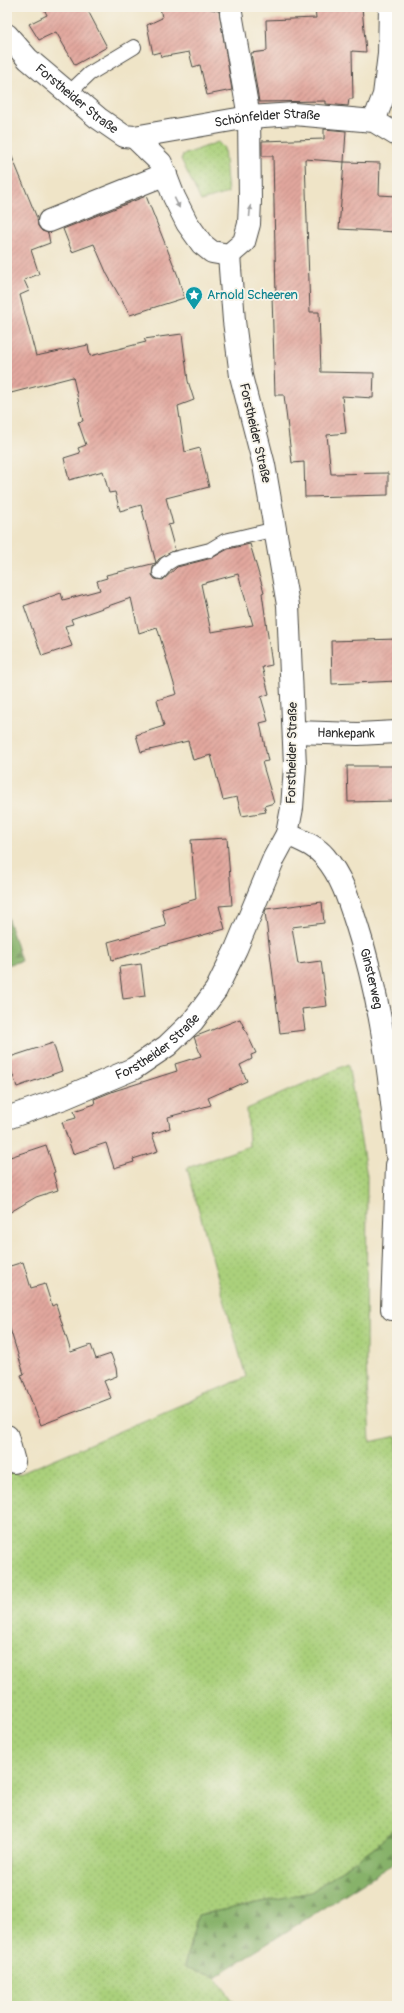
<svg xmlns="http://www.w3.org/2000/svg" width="404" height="2013" font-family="Pangolin,sans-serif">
	<defs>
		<pattern id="grass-dots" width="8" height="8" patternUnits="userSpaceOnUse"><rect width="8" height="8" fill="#aad07b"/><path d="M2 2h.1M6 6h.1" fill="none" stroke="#92b36a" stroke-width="1.8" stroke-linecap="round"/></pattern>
		<pattern id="forest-firs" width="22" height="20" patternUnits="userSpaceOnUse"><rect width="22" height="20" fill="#87b26b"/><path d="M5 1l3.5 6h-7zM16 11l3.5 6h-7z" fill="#6f9158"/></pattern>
		<pattern id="building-hatch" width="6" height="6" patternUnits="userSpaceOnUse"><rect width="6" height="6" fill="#e2a79e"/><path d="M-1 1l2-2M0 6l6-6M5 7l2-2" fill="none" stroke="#b78881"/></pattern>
	</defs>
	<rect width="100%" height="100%" fill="#f7f3e8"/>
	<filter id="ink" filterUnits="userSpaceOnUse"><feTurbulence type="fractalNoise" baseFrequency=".025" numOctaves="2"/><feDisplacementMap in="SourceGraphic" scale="8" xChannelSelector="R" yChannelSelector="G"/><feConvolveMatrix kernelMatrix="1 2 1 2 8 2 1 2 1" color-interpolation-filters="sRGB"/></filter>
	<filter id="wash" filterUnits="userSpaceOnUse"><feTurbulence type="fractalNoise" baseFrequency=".012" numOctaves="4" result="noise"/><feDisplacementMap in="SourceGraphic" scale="16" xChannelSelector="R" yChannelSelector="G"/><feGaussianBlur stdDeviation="0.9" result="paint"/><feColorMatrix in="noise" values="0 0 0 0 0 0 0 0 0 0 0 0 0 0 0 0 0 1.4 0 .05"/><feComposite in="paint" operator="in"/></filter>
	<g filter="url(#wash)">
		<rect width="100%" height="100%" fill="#efe4c7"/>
		<path fill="url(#grass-dots)" stroke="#6a7e53" d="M218,142L224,148L228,193L201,201L181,159L183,155Z
			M348,1064L367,1176L366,1361L370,1442L397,1436V1826L377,1845L311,1892L198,1915L184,1966L215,1977L237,2006H7V1447L17,1475L246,1377L187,1168L249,1146L247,1109Z"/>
		<path fill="url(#forest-firs)" stroke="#596e4b" d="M7,916L21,961L7,965Z
			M397,1826V1861L215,1977L184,1967L198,1915L311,1892L377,1845Z"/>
		<g id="blocks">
			<path fill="url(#building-hatch)" fill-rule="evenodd" d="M43,7H86L107,47L75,65L56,32L39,40L29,24L47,15Z
				M160,7L207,8L219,11L232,90L207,95L200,65L193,67L189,52L161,57L160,52L153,54L147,25L162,18Z
				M315,7H362L366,52L352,51L353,99H349L348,106L326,104V101L259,102L251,53L267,51L266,20L316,18Z
				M324,129L346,131L344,162L305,159L310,312H319L321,372L374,373L373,398L342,396L346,433L327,435L331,474L388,473V495L305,497L304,462L292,463L284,395H275L272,296H276L273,156H262V141L324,139Z
				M8,147L37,218L38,226L42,231L48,233L50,243L31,250L39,274L24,280L29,291L20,295L36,356L88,345L90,356L146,342L144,339L182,334L188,381L194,400L178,406L185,452L200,448L209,487L166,498L173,524L168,525L175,550L159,559L153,567L152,575L155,579L163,580L177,567L212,558L228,549L250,544L264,592L262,593L272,665L262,667L269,694L261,697L268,721L260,723L268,761L262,762L274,803L264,806L266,812L242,816L237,797L223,800L211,755L193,760L188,741L141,752L136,735L164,726L157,700L177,694L157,627L139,633L131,598L71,619L73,624L65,626L72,646L42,656L24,606L61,593L63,600L100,590L97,581L107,578L106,575L156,563L141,505L120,511L115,492L109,493L103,471L69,480L64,458L80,453L78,448L86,445L78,422L83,421L73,377L7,394ZM238,574L253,625L211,632L201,584Z
				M344,162L380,163L379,195L397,196V232L339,229Z
				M146,196L178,276L184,298L130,315L107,274L94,244L72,252L63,229Z
				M397,639V681L332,684L331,641Z
				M347,766H397V801L348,802Z
				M227,838L232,905L219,906L225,929L112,960L108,942L166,926L162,909L196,899L191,840Z
				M322,902L324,923L292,927L298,964L321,961L327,1006L302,1009L305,1030L280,1033L265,912L266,909Z
				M141,964L145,996L123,999L119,967Z
				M240,1019L256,1053L251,1055L252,1059L240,1065L247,1081L208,1098L211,1105L168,1117L170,1128L152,1134L158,1151L133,1159L134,1162L114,1168L106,1143L73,1154L62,1122L76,1118L74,1111L95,1104L94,1099L114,1091L177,1071L175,1064L201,1056L194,1037Z
				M53,1043L62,1071L17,1087L7,1058Z
				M46,1145L55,1172L53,1173L58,1190L36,1197L7,1214V1158Z
				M23,1262L31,1288L45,1284L52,1306L56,1304L71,1352L91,1345L96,1359L111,1354L116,1368L117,1376L104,1381L111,1398L41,1425L21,1375L24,1374L7,1319V1267Z"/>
		</g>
	</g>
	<g filter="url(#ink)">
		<use href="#blocks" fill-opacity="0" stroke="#484742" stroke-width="1"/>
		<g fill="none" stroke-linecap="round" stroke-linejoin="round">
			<g stroke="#484742" stroke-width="16">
				<path id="service" d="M69,93L89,74L134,47
					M160,572L166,564L174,559L210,550L225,541L276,529"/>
			</g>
			<g stroke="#484742" stroke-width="24">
				<g id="minor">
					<path id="s1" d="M7,35L28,59L98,118L124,136L134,137L249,117L294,114L374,121L397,135"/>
					<path d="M374,121L384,95L389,54L390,7"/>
					<path d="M134,137L161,163L174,197L187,223L202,244L212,252L229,255L244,242L249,224L250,201L249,117L231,13"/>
					<path d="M49,221L166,174"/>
					<path id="s2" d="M294,732L358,734L397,732"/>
					<path id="s3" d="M287,834C300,840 315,845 325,857C342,877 349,901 357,926C381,1000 390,1076 397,1153"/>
					<path id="s4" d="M7,1118L64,1098L133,1069L167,1046L193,1021L216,990L236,949L274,858L287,834L292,808L295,766L288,605L264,465L241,376L234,321L229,255"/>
					<path d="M392,1309L397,1165"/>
					<path d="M7,1436L14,1462"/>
				</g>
			</g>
			<use href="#service" stroke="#fff" stroke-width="14"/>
			<use href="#minor" stroke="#fff" stroke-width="22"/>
		</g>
		<defs><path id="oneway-solid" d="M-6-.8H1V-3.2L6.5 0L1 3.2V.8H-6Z"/></defs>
		<g fill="#a0a0a0">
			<use href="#oneway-solid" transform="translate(177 203) rotate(64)"/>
			<use href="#oneway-solid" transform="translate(250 211) rotate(-85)"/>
		</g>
	</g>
	<defs>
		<g id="sight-pin" transform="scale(0.9)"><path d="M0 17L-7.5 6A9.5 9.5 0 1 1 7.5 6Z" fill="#0f9aa8" stroke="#f7f3e8"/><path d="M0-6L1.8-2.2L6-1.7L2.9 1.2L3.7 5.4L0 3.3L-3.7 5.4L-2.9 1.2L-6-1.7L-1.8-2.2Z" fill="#fff"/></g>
	</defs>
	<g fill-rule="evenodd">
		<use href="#sight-pin" x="194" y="295"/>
	</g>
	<g text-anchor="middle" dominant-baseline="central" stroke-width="3.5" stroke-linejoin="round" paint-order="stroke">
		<g font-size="13" fill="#2b2b2b" stroke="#f7f3e8">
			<text stroke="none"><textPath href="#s1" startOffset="95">Forstheider Straße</textPath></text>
			<text stroke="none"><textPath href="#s1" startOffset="300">Schönfelder Straße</textPath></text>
			<text transform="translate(255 433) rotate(77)">Forstheider Straße</text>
			<text stroke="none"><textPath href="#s2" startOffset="52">Hankepank</textPath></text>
			<text transform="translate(292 753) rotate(-89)">Forstheider Straße</text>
			<text stroke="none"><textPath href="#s3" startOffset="176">Ginsterweg</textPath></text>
			<text stroke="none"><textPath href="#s4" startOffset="168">Forstheider Straße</textPath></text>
		</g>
		<g font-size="13" fill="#0d838f" stroke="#f7f3e8" text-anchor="start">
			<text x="207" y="295">Arnold Scheeren</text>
		</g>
	</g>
	<rect width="404" height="2013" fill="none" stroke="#f7f3e8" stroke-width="24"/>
</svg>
